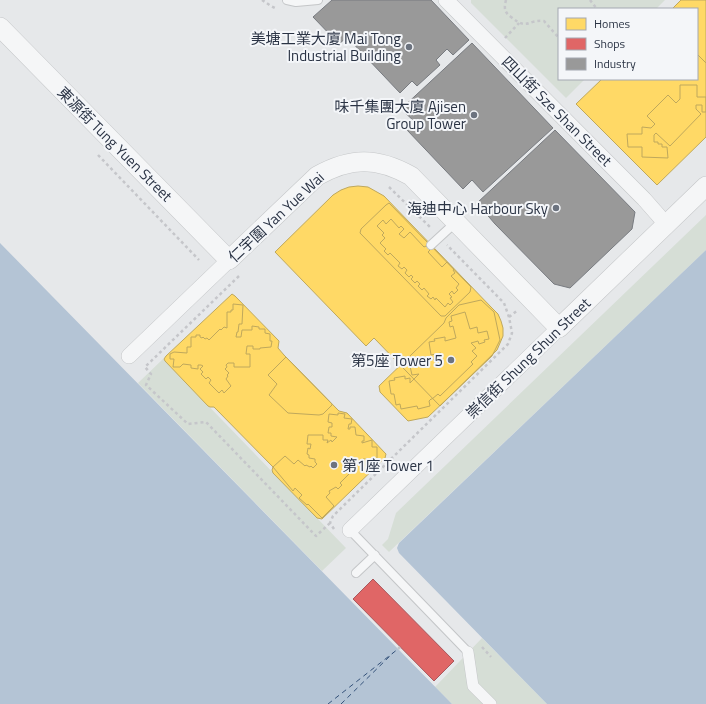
<svg xmlns="http://www.w3.org/2000/svg" width="706" height="704" font-family="'Titillium Web','Noto Sans TC',sans-serif">
	<rect width="100%" height="100%" fill="#e6e8ea"/>
	<path fill="#d6ded6" d="M471,0H665L656,9H559V79H585L566,98L471,3Z
		M706,215V250L389,552L382,545L388,539L396,513Z
		M163,359L346,548L322,571L138,383Z
		M482,638L547,704H452L435,687Z"/>
	<path fill="#b4c4d5" d="M0,243L452,704H0Z
		M706,250V704H547L399,553L397,548L399,543Z"/>
	<path fill="#ffd966" stroke="#bfa85c" d="M681,0H706V63L697,54V9H672Z
		M697,54L706,63V137L657,185L576,104L602,79H697Z
		M680,85H697V97H706V112H702V105H696V109L701,114L670,146L656,133L654,135V142H658V144H662V147H667L668,158L642,157V147H628L627,134H642V127L651,128L655,124L647,116L668,95L676,103L680,99Z
		M358,186L368,187L384,196L492,308L498,314L501,321L503,328V336L497,350L440,406L374,338L366,346L275,252L333,195L341,190L349,187Z
		M389,203L471,287L470,292L445,316H441L360,233L361,229L386,205Z
		M391,219L399,228L401,226L404,229L399,234L404,238L410,232L424,247L426,246L430,250L428,252L442,267L447,262L454,269L453,270L455,273L451,276L459,284L456,288L458,290L454,294L452,291L449,294L452,297L450,298L453,302L450,305L448,303L445,307L436,298L435,300L433,297L431,299L427,296L429,294L424,288L422,290L418,286L420,284L417,281L415,283L411,279L413,277L411,275L409,277L405,273L407,270L404,267L402,269L398,266L400,263L390,253L388,255L384,251L386,249L380,243L385,238L382,235L384,233L377,226L383,220L386,224Z
		M232,294L235,296L279,341L278,348L284,355L339,411L347,413L386,454L385,458L322,519L317,518L273,473L272,470L273,467L214,407H210L208,406L165,361L164,359L166,356Z
		M481,300L494,312L500,340L492,356L428,417L408,421L380,392L379,386L444,323L446,318L459,305Z
		M233,304L243,305L242,324H239L238,332H237L236,337H241L242,330H252V326L259,327V329H265V333L270,334V341H272L271,347L260,348V349H253V346H247L246,354H250V367H234V363H228L226,365L227,367L225,369L229,373L227,375L228,376L226,379L231,386L224,393L222,390L219,393L209,383L211,380L208,377L206,379L201,374L203,372L200,369L203,366L201,365H198V369L191,368V365L183,364L180,367H173L174,359H170V354L174,352L187,353V347H191V337H196V335H200V337L202,338L203,337L205,339L207,338L209,340L220,329L221,330L224,327L227,328V312H231V310H233Z
		M465,312L470,329L477,327L478,333L487,331L489,339L484,340L485,342L479,344L478,341L471,343L476,348L472,351L477,356L471,362L473,364L440,396L438,394L432,399H431L429,401L430,406L418,409L417,406L401,409L400,404L396,405L394,394H391L389,381L395,380L394,378L405,376V379L410,378V383L419,374L412,375L409,362L415,361L414,359L425,357V361L435,359L441,353L431,355L429,342L435,341L434,339L445,337V341L456,338L453,326L450,327L449,322L452,321L451,316Z
		M286,357L332,404V405L323,414L319,415L288,413L269,395L277,384L268,375Z
		M338,413L345,414L344,418L352,419L351,424H349L348,429H350V427H355L356,435L364,436V441H362V443L372,440V447H377V462L369,463L368,459H363V462L357,463V460H354L353,458L350,461L353,465L348,469L351,472L340,483L342,485L338,489L336,487L329,491L330,493L326,497L334,506L322,518L308,504L307,505L299,498L302,495L295,488L293,491L273,467L285,456L294,464L298,460L305,466L306,465L310,467L311,466L313,468L317,464L315,462V459L309,458V455L307,454L308,448L310,449L311,444H307L308,435H323V440H328L327,443L331,440L332,442L337,437L331,436V433H328L329,427H332V423L328,422L329,414L338,415Z"/>
	<path fill="#e06666" stroke="#aa575c" d="M373,579L454,661L434,681L353,599Z"/>
	<path fill="#999" stroke="#787b80" d="M332,0H431L469,40L453,55L447,49L436,60L440,65L417,86L412,81L400,93L347,37L339,44L313,17Z
		M472,43L553,128L483,192L472,180L463,189L407,130L415,122L401,109Z
		M555,130L635,212L632,229L570,288L554,284L495,224L477,203Z"/>
	<g fill="none" stroke-linecap="round" stroke-linejoin="round">
		<path stroke="#34527a" stroke-width="1" stroke-dasharray="5 4" stroke-linecap="butt" d="M328,704L398,649
			M341,704L393,653"/>
		<g stroke="#c4c6c8" stroke-width="10">
			<path id="service" d="M287,0L296,2L318,0
				M431,245L456,222
				M350,530L468,652
				M356,573L375,555"/>
		</g>
		<g stroke="#c4c6c8" stroke-width="12">
			<path id="pedestrian" d="M468,652L473,686L491,704"/>
		</g>
		<g stroke="#c4c6c8" stroke-width="16">
			<path id="minor" d="M446,0L644,199L666,224
				M129,356L229,260
				M350,530L559,328"/>
		</g>
		<g stroke="#c4c6c8" stroke-width="20">
			<path id="tertiary" d="M0,27L229,260L317,176C351,157 377,157 411,176L559,328L706,186"/>
		</g>
		<path stroke="#c5c6ca" stroke-width="2.5" stroke-dasharray="3 3" stroke-linecap="butt" d="M262,0L271,6L277,9
			M506,0C504,8 504,12 511,17C528,31 528,19 544,21L559,38
			M590,0L597,9
			M505,38L519,23
			M98,155L199,260
			M389,187L431,228
			M239,276L145,367L151,374L146,385L188,424L206,422L316,536L330,523
			M509,317L518,310
			M334,529L330,523L333,516L508,344L512,333L509,317L504,303L447,245
			M482,647L491,657
			M398,649L400,647"/>
		<use href="#service" stroke="#f5f6f7" stroke-width="8"/>
		<use href="#pedestrian" stroke="#f5f6f7" stroke-width="11"/>
		<use href="#minor" stroke="#f5f6f7" stroke-width="15"/>
		<use href="#tertiary" stroke="#f5f6f7" stroke-width="19"/>
	</g>
	<g fill="#6c737f" stroke="#f4f6f9" stroke-width="1.5">
		<circle cx="409" cy="47" r="4"/>
		<circle cx="474" cy="115" r="4"/>
		<circle cx="556" cy="208" r="4"/>
		<circle cx="451" cy="360" r="4"/>
		<circle cx="334" cy="465" r="4"/>
	</g>
	<g text-anchor="middle" dominant-baseline="central" stroke-width="4" stroke-linejoin="round" paint-order="stroke">
		<g font-size="15" fill="#2b3445" stroke="#f4f6f9" text-anchor="end">
			<text x="401" y="38">美塘工業大廈 Mai Tong<tspan x="401" dy="17">Industrial Building</tspan></text>
			<text x="466" y="106">味千集團大廈 Ajisen<tspan x="466" dy="17">Group Tower</tspan></text>
			<text x="548" y="208">海迪中心 Harbour Sky</text>
			<text x="443" y="360">第5座 Tower 5</text>
			<text x="342" y="465" text-anchor="start">第1座 Tower 1</text>
		</g>
		<g font-size="15" fill="#2b3445" stroke="#f4f6f9">
			<text transform="translate(557 111) rotate(45)">四山街 Sze Shan Street</text>
			<text transform="translate(115 144) rotate(45)">東源街 Tung Yuen Street</text>
			<text transform="translate(276 217) rotate(-43)">仁宇圍 Yan Yue Wai</text>
			<text transform="translate(528 358) rotate(-44)">崇信街 Shung Shun Street</text>
		</g>
	</g>
	<rect x="558" y="8" width="140" height="72" fill="#f4f6f9" stroke="#a4a8b1"/>
	<rect x="566" y="18" width="20" height="12" fill="#ffd966" stroke="#a4a8b1"/>
	<text x="594" y="28" font-size="12" fill="#2b3445">Homes</text>
	<rect x="566" y="38" width="20" height="12" fill="#e06666" stroke="#a4a8b1"/>
	<text x="594" y="48" font-size="12" fill="#2b3445">Shops</text>
	<rect x="566" y="58" width="20" height="12" fill="#999999" stroke="#a4a8b1"/>
	<text x="594" y="68" font-size="12" fill="#2b3445">Industry</text>
</svg>
